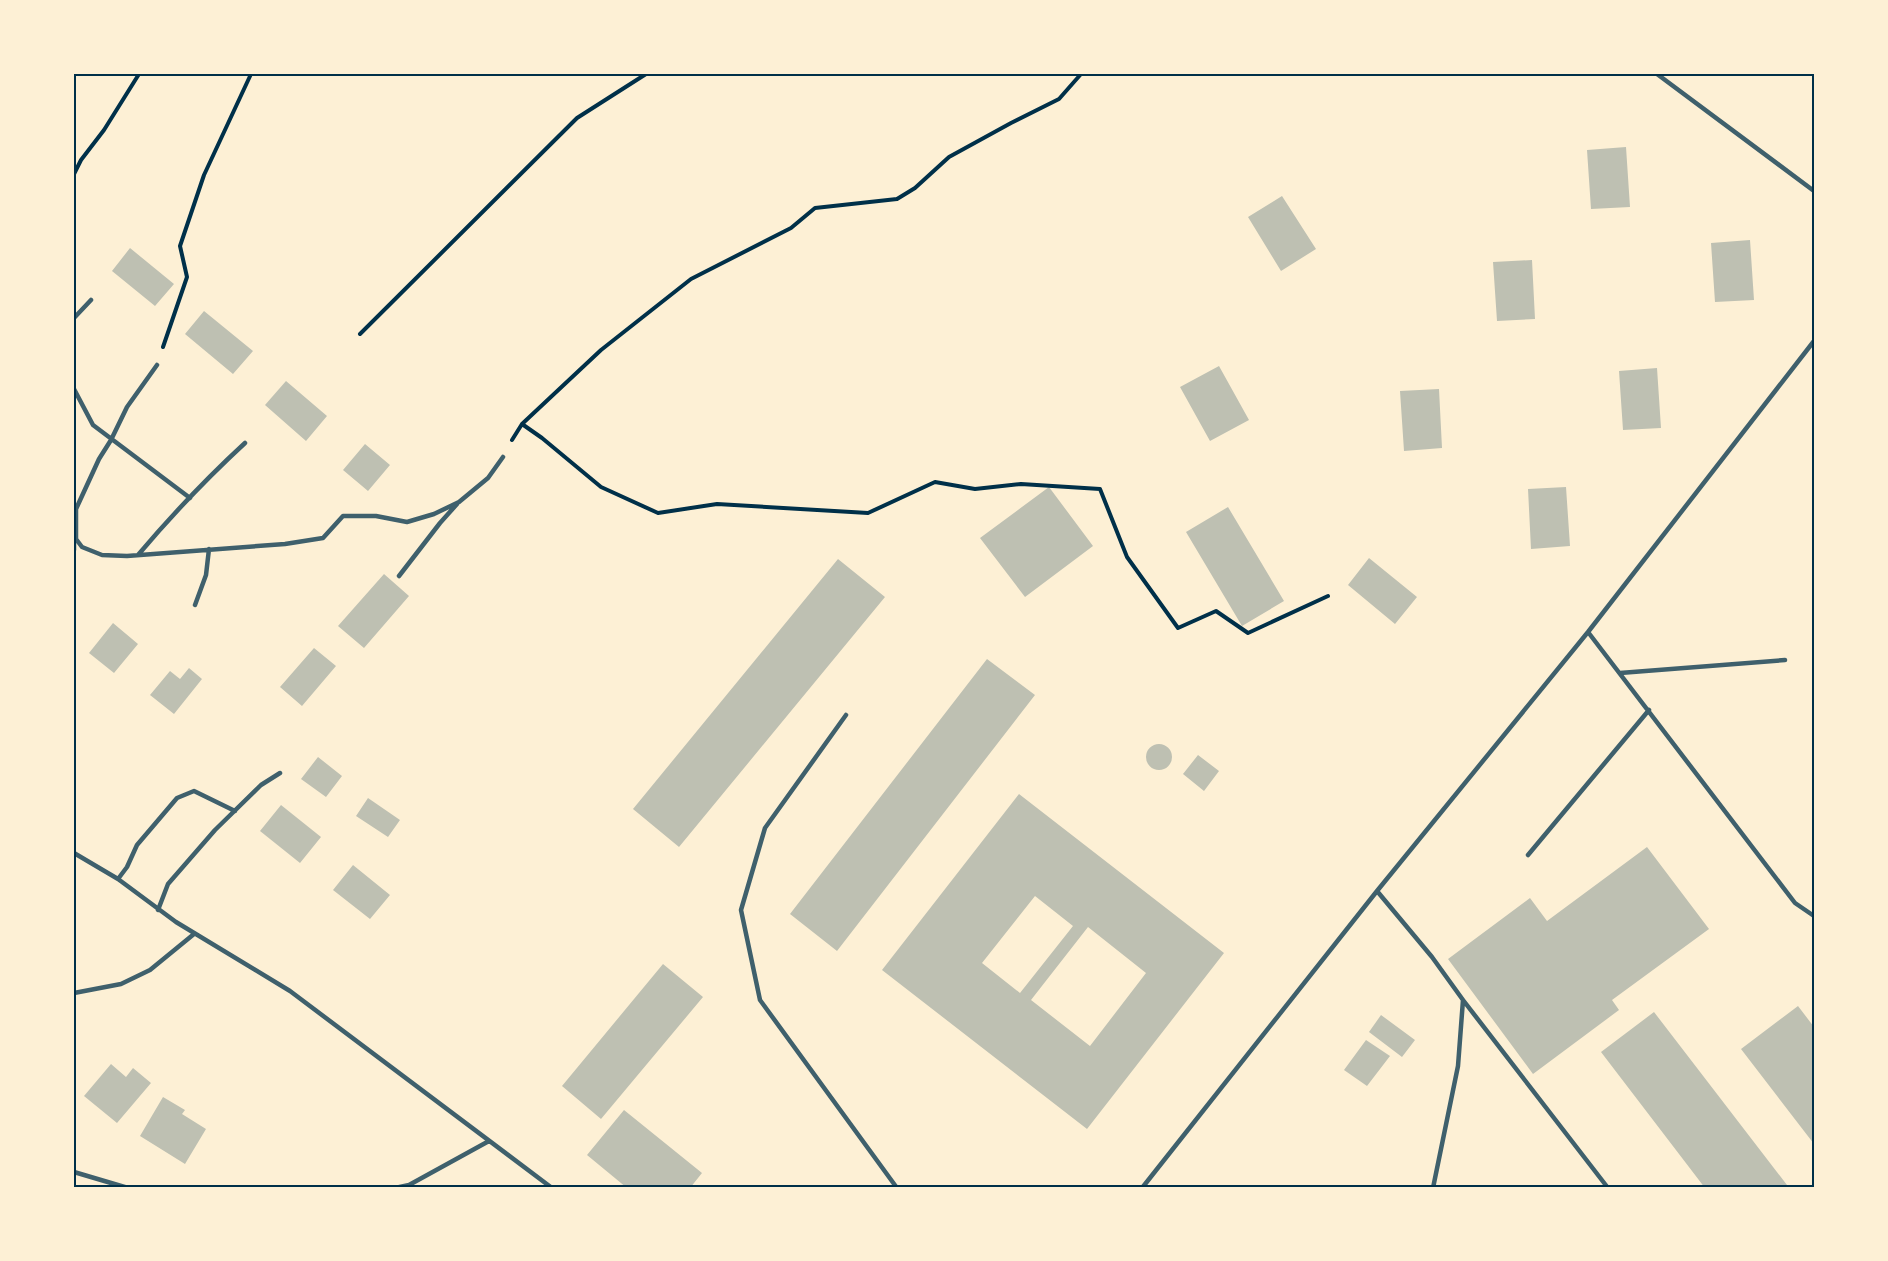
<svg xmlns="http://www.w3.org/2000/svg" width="1888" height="1261" font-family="'Source Serif 4',serif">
	<rect width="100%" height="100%" fill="#fdf0d5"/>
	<path fill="#bec0b2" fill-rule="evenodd" d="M1626,147L1630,207L1591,209L1587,150Z
		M1282,196L1316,249L1281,271L1248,217Z
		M1750,240L1754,300L1715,302L1711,243Z
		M130,248L174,284L155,306L112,271Z
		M1532,260L1535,319L1497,321L1493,262Z
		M204,311L253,351L233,374L185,334Z
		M1219,366L1249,420L1210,441L1180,387Z
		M1657,368L1661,428L1623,430L1619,371Z
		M286,381L327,416L306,441L265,405Z
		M1439,389L1442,448L1404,451L1400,391Z
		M365,444L390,465L368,491L343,470Z
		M1049,487L1093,546L1025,597L980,538Z
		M1566,487L1570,546L1531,549L1528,489Z
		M1228,507L1284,601L1242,626L1186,532Z
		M1369,558L1417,597L1395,624L1348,585Z
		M838,559L885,597L679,847L633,809Z
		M384,574L409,596L364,648L338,626Z
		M113,623L138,644L114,673L89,653Z
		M314,648L336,666L302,706L280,687Z
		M987,659L1035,695L837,951L790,914Z
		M189,668L202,679L174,714L150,695L170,671L180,679Z
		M1146 757a13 13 0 1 1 26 0a13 13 0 1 1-26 0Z
		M1198,755L1219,771L1204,791L1183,774Z
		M318,757L342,776L326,797L301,779Z
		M1019,794L1224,953L1087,1129L882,970ZM1035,896L1073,926L1020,993L982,963ZM1088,927L1146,973L1090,1046L1031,1000Z
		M368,798L400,820L388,837L356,816Z
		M281,805L321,837L300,863L260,831Z
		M1647,847L1709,929L1612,1000L1619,1010L1533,1074L1448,959L1530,898L1547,921Z
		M353,865L390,895L370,919L333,890Z
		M663,964L703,997L601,1119L562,1086Z
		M1798,1006L1814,1027V1144L1741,1049Z
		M1654,1012L1787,1185L1784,1188H1705L1601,1052Z
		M1381,1015L1415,1040L1402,1057L1369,1032Z
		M1366,1040L1390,1056L1367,1086L1344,1070Z
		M111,1064L126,1077L133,1068L151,1083L117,1123L84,1096Z
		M163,1097L185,1110L182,1114L206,1129L185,1164L140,1136Z
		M624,1110L702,1173L690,1188H627L587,1155Z"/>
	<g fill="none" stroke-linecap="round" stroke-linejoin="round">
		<path stroke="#003049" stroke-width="4" d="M74,174L81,160L104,130L139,74
			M360,334L577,118L646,74
			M163,347L187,277L180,246L204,175L251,74
			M522,424L542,438L601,487L658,513L717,504L868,513L935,482L975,489L1021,484L1100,489L1127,557L1178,628L1216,611L1248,633L1328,596
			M512,440L522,424L601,350L691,279L791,228L815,208L897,199L915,188L949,157L1011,123L1059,99L1081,74"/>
		<path stroke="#3f606c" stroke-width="4.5" d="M1657,74L1814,191
			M74,318L91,300
			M157,365L127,407L111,440L99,459L76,509V539L82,547L102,555L127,556L285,544L323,538L343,516H376L407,522L434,514L459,502L488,478L503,457
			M74,389L93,425L190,498
			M74,550V538
			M138,555C171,516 207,478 245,443
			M399,576L440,523L457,504
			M195,605L206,575L209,549
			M1588,632L1795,903L1814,916
			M1620,673L1785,660
			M846,715L765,828L741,910L760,1000L897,1188
			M74,853L118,879L176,922L290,991L552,1188
			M1528,855L1649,710
			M118,879L127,867L137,845L177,798L194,791L235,811
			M1377,891L1432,957L1463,1000L1458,1066L1433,1188
			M158,910L168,884L215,830L261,785L280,773
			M74,993L121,984L150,970L194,934
			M1463,1000L1608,1188
			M74,1172L128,1188
			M395,1188L409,1185L489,1141
			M1142,1188L1377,891L1588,632L1814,341"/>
	</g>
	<rect width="1888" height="1261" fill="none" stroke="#fdf0d5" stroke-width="150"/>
	<rect x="75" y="75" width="1738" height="1111" fill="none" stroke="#003049" stroke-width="2"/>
</svg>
